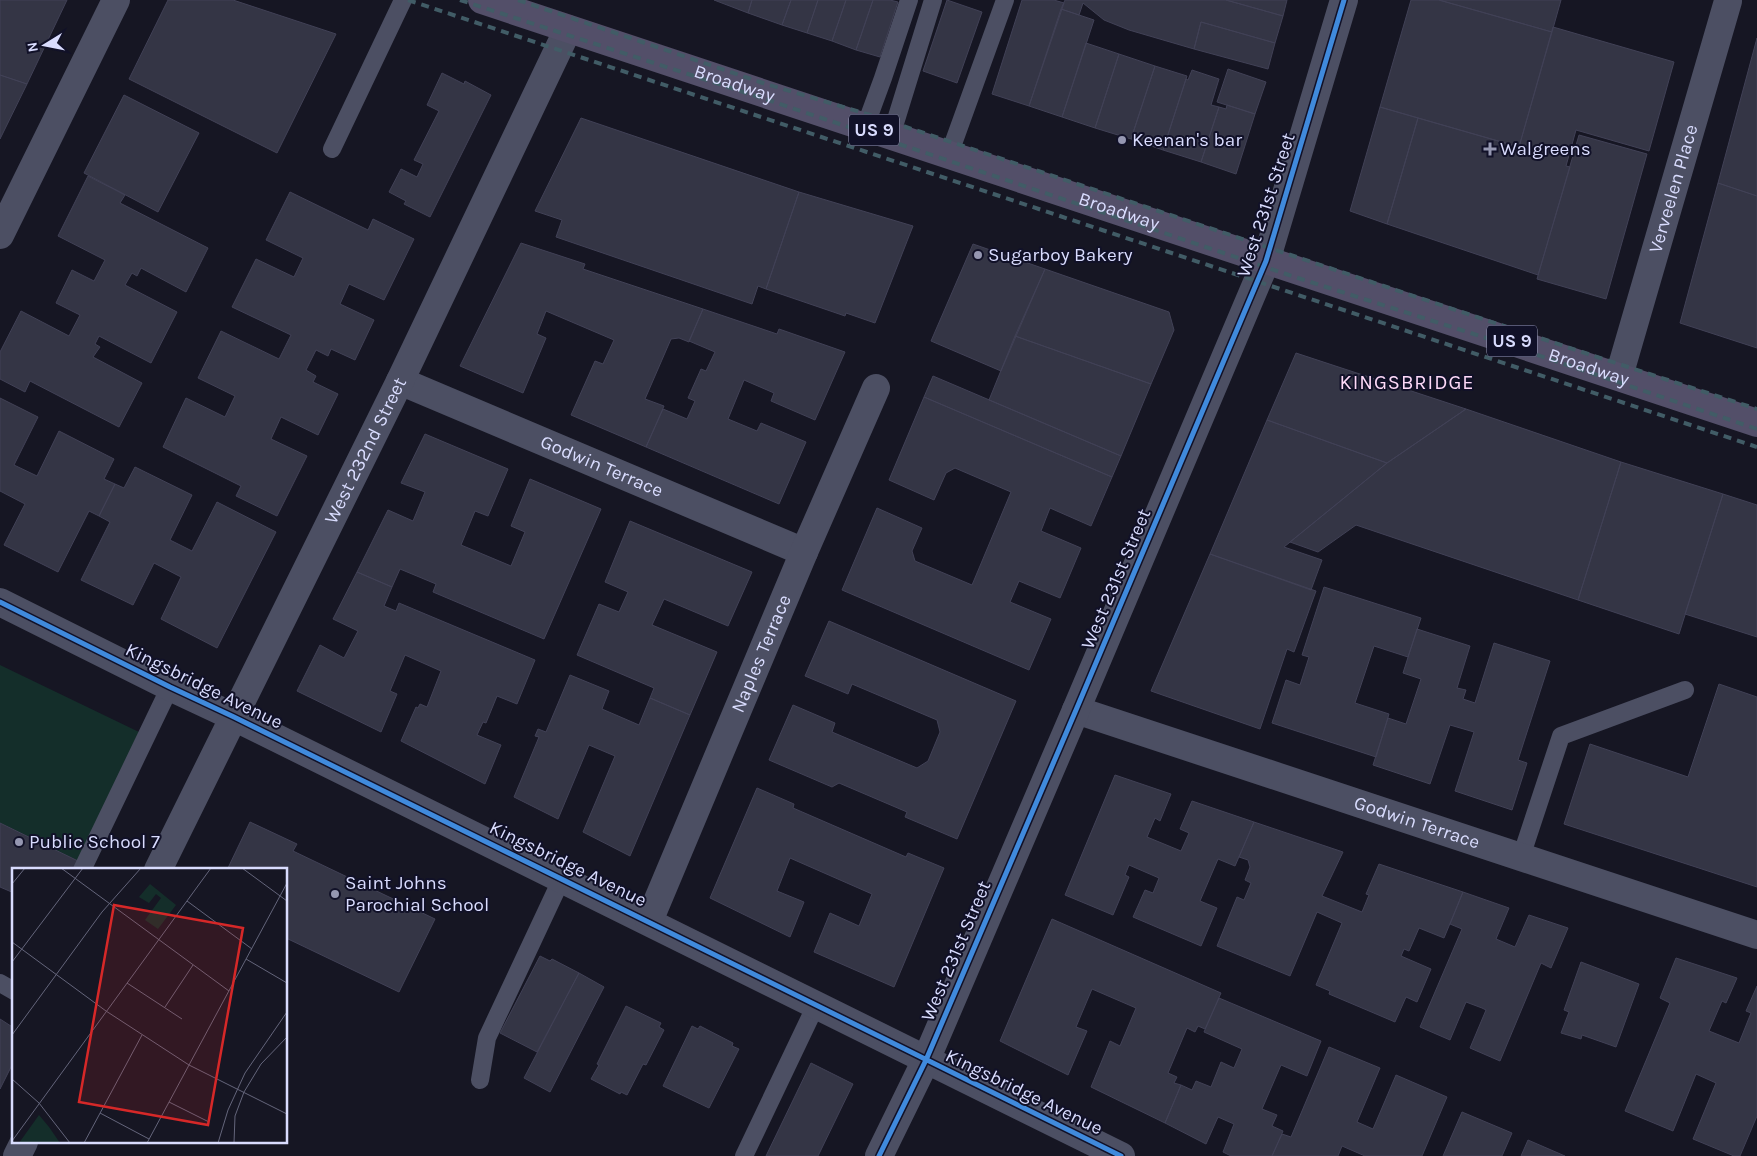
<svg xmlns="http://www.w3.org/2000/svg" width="1757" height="1156" font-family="Karla,sans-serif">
	<rect width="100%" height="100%" fill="#161623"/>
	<path fill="#142e2a" d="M0,665L139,732L78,861L0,823Z"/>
	<path fill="#343545" stroke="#414156" d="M0,0H67L27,84L0,75Z
		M168,0H233L336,34L277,153L129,79Z
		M714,0H752L748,13Z
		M752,0H791L782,25L748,13Z
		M791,0H818L807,33L782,25Z
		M818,0H846L832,41L807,33Z
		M846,0H873L856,50L832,41Z
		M873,0H890L898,2L880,57L856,50Z
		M947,0L982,12L957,83L923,71Z
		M1022,0H1054L1064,3L1029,106L992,94Z
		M1065,0H1226L1283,16L1275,43L1201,22L1194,49L1129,30L1104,20L1083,3L1079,15L1061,9Z
		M1226,0H1287L1283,16Z
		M1411,0H1439L1552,32L1519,147L1380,107Z
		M1439,0H1561L1552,32Z
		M1061,9L1094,20L1062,117L1029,106Z
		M1201,22L1275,43L1268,69L1194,49Z
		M1553,27L1674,62L1649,151L1576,130L1566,166L1570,167L1538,275L1387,224L1418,118L1519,147Z
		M1757,38V196L1718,183Z
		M1086,43L1119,54L1095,128L1062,117Z
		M1119,54L1155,66L1131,139L1095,128Z
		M1155,66L1187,76L1163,150L1131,139Z
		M1228,69L1266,82L1255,114L1217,102Z
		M1192,70L1219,79L1211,105L1219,107L1201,162L1163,150L1186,79L1188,80Z
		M442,73L464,84L465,81L491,95L430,217L404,204L406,201L389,192L401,169L417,177L423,164L414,160L439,111L427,105Z
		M0,75L27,84L0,139Z
		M124,95L199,133L158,212L84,173Z
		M1227,105L1255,114L1236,174L1201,162L1219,107L1226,109Z
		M1380,107L1418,118L1387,224L1350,211Z
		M581,118L799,192L766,289L758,286L752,304L556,237L562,220L535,211Z
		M1579,135L1647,154L1606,299L1537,279Z
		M88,176L125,195L120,203L208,248L186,292L141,268L137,276L132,273L125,285L177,312L151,363L99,336L95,344L100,347L93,357L142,383L119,427L30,381L25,392L0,379V352L21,311L69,336L80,315L56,303L72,270L94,281L105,260L58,236Z
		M1718,183L1757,196V348L1680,323Z
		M290,192L368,230L373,219L414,239L384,300L349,284L340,304L374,320L355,360L331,349L328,356L316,350L306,370L316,376L313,382L338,394L318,435L281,417L271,439L307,456L277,516L236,496L241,486L163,447L186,398L225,417L235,396L198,378L221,331L279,359L291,335L232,307L256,259L294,277L303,258L266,240Z
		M799,192L913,226L875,323L846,313L845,316L766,289Z
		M521,243L585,264L583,269L703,309L689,342L679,338L671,339L645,399L664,406L646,447L571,415L595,361L603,364L614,340L546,311L537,334L546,338L523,393L460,366Z
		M973,244L1045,269L1001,371L931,341Z
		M1045,269L1169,312L1174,330L1151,384L1015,336Z
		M703,309L777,334L779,329L845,352L815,420L771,401L774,393L744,380L728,419L757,431L761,423L806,442L779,504L646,447L663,409L687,419L695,401L688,398L701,369L706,371L715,352L689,341Z
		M1015,336L1151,384L1121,456L989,400Z
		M1296,353L1466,409L1387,463L1267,420Z
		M933,376L1121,456L1112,477L924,397Z
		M924,397L1112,477L1091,526L1050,508L1041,531L1081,548L1060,598L1019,581L1010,602L1051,619L1029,670L842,590L877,508L922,528L912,551L915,561L972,585L1011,492L955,468L946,473L934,500L889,480Z
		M0,398L38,417L14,465L37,476L59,431L114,459L104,479L115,484L99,516L89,511L58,572L4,545L25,504L0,491Z
		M1466,409L1621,462L1578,600L1356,525L1318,552L1290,542L1387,463Z
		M1267,420L1387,463L1284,547L1322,560L1311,590L1210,554Z
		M425,434L508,469L488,516L475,511L461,545L511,566L525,532L511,526L530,479L601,509L544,639L433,592L436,584L400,569L392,587L357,572L388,510L413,521L425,492L401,483Z
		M1621,462L1723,494L1679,634L1578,600Z
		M135,467L192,495L170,540L192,551L217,502L276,532L217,648L161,619L181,577L154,563L133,605L81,580L110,522L99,516L115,484L124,488Z
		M1723,494L1757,505V637L1685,614Z
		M630,521L752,572L728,626L664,599L652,625L717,652L690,715L650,698L654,688L577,655L599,604L619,612L628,592L605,582Z
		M1210,554L1316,591L1294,652L1287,649L1260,729L1151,691Z
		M357,572L392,587L384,606L396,611L399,603L535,660L517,704L497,696L486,723L483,722L477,735L501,745L485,784L401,741L416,707L418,708L420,704L427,707L441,671L405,655L390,691L397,694L381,732L297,691L320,645L344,658L358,631L333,619Z
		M1324,587L1421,618L1408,657L1374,646L1355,703L1389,714L1376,757L1272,723L1286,680L1300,685L1309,657L1302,655Z
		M829,621L1016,701L957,839L905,817L907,812L839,783L832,787L769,760L793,705L835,723L832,732L917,768L928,761L940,732L937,720L852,684L848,694L805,676Z
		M1417,629L1470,646L1457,688L1466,690L1463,699L1475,703L1494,643L1550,661L1518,760L1527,763L1512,810L1455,791L1474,732L1450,725L1430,784L1373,765L1388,718L1406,724L1421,679L1403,673Z
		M570,675L609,691L602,709L639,725L650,698L690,715L630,856L583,832L615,756L589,745L558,819L514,797L539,737L535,736L538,729L546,732Z
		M1719,684L1757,697V887L1564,824L1590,744L1688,777Z
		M1115,775L1171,794L1160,821L1155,818L1147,837L1181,851L1189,833L1180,829L1192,801L1254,822L1235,866L1218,859L1200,901L1217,908L1201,946L1133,917L1145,890L1153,893L1159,878L1129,865L1125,875L1129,877L1113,915L1065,895Z
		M757,788L794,804L793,808L906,857L908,853L944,868L894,987L814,952L830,913L859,926L872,894L790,858L777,891L804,902L790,937L710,898Z
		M250,822L297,844L293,851L435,919L399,992L286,938V870H227Z
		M1254,822L1343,852L1322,896L1362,912L1369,895L1366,894L1379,864L1463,892L1444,938L1419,928L1409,951L1404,949L1401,956L1431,969L1417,1002L1406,997L1395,1022L1329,994L1330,991L1316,985L1342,923L1317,912L1290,976L1217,946L1237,897L1244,900L1251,883L1245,880L1250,867L1248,860L1239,857Z
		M0,823L78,861L74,870H14V893L0,887Z
		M1463,892L1509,908L1496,939L1515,947L1529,915L1568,928L1551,968L1541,963L1500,1061L1470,1048L1486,1010L1482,1008L1466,1002L1450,1040L1420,1027L1462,929L1450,924Z
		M1052,919L1221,993L1205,1029L1198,1026L1195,1032L1187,1028L1168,1073L1177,1077L1174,1083L1181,1085L1165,1123L1091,1087L1110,1041L1120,1046L1136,1008L1092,989L1076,1027L1087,1031L1068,1075L1000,1041Z
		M540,956L550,961L552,959L579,973L537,1052L500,1033Z
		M1676,958L1737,978L1726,1003L1722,1001L1709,1031L1739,1043L1751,1013L1746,1011L1757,986V1116L1740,1156H1734L1693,1139L1716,1083L1696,1074L1673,1131L1625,1111L1670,1003L1660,998Z
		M1581,962L1639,984L1616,1047L1582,1035L1581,1039L1561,1033L1569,1012L1564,1010Z
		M579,973L604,987L550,1092L524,1078Z
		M1219,998L1321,1041L1307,1076L1281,1065L1262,1109L1277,1115L1272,1126L1283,1131L1272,1156H1231L1223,1152L1234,1124L1218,1117L1206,1144L1165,1123L1181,1085L1192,1090L1196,1081L1211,1087L1221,1062L1234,1068L1242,1049L1204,1032Z
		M626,1006L661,1023L659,1027L664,1030L646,1065L643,1064L627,1095L621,1092L620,1094L591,1079L599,1065L597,1064Z
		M0,1019L14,1028V1061L0,1089Z
		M692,1026L698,1029L700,1026L733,1043L732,1046L739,1049L709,1108L663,1086Z
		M1329,1047L1380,1068L1357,1122L1373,1129L1396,1075L1447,1097L1422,1156H1365L1342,1146L1338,1156H1272L1282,1134L1291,1137Z
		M811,1063L853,1084L818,1156H766Z
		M1462,1112L1512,1133L1502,1156H1443Z
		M1528,1140L1565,1156H1521Z"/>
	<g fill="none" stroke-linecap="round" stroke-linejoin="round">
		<path stroke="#4c4f63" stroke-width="18" d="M865,127L883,78L909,0
			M891,136L933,0
			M332,149L403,0
			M949,155L1005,0
			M1521,857L1561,736L1685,690
			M82,870L170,687
			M0,983L14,991
			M480,1080L487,1038L562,878
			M744,1156L816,1005"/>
		<g stroke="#4c4f63" stroke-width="28">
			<path d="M0,235L116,0"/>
			<path id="s1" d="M1619,376L1728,1"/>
			<path id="s2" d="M400,381L804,552"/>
			<path d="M0,602L170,687L234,717L1121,1156"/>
			<path id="s3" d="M1076,710L1757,935"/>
			<path id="s4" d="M158,870L400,381L568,29"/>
			<path id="s5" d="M649,921L804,552L876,388"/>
			<path d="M17,1156L24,1142"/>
			<path d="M879,1156L926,1060L1076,710L1266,261L1344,0"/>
		</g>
		<path stroke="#534f69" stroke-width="28" id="s6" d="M482,0L1757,423"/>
		<path stroke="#415c66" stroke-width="4" stroke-dasharray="8 6" stroke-linecap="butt" d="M408,0L1757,447
			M460,0L771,101L1298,278L1502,343L1757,429
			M518,0L763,83L870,115L1582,352L1757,409"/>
		<g stroke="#111128" stroke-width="8">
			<path id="cycleway" d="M0,602L170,687L234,717L1121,1156
				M879,1156L926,1060L1076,710L1266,261L1344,0"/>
		</g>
		<use href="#cycleway" stroke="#408adc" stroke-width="5"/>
	</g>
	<g fill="#9597b1" stroke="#111128" stroke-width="2">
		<circle cx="1122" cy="140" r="5"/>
		<path d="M1487.5 141.5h5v5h5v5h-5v5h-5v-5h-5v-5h5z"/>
		<circle cx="978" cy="255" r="5"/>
		<circle cx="19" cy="842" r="5"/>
		<circle cx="335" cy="894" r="5"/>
	</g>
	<g text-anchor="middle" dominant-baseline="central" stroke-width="4" stroke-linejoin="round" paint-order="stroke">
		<g fill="#111128" stroke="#9d9fbe" stroke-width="1">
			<rect x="849" y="114.5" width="50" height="31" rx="4"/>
			<rect x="1487" y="325.5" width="50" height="31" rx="4"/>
		</g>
		<g font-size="18" font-weight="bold" fill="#d9dcfe">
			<text x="874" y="130">US 9</text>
			<text x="1512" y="341">US 9</text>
		</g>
		<g font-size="19" fill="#d9dcfe" stroke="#111128">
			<text stroke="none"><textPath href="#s6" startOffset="266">Broadway</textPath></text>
			<text stroke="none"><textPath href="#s1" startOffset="195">Verveelen Place</textPath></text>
			<text transform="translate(1266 205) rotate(-72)">West 231st Street</text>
			<text stroke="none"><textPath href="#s6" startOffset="671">Broadway</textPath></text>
			<text stroke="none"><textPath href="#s6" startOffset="1166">Broadway</textPath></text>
			<text stroke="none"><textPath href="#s4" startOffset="468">West 232nd Street</textPath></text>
			<text stroke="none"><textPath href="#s2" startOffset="219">Godwin Terrace</textPath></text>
			<text transform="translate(1116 579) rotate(-67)">West 231st Street</text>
			<text stroke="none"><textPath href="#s5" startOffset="290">Naples Terrace</textPath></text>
			<text transform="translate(204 686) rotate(26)">Kingsbridge Avenue</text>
			<text stroke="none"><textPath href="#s3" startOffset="359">Godwin Terrace</textPath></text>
			<text transform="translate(568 864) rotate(26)">Kingsbridge Avenue</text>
			<text transform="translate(956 951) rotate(-67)">West 231st Street</text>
			<text transform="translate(1024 1092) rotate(26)">Kingsbridge Avenue</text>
		</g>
		<g font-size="19" fill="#d9dcfe" stroke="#111128" text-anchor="start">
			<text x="1132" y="140">Keenan's bar</text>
			<text x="1500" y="149">Walgreens</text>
			<text x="988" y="255">Sugarboy Bakery</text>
			<text x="29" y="842">Public School 7</text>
			<text x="345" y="883">Saint Johns<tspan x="345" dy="22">Parochial School</tspan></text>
		</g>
		<g font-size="20" letter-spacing="1" fill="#fedaf8" stroke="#111128">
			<text x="1407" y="382">KINGSBRIDGE</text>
		</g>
	</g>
	<g transform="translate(12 868)">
		<rect width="275" height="275" fill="#161623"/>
		<path d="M138,16L164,37L146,61L133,52L149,30L144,26L137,35L127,29ZM27,247L37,259L48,275H7Z" fill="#142e2a"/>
		<path fill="none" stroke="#64657b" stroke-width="1" d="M49,0L217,123M230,0L275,33M0,16L13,0M175,33L240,81M0,74L94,143L177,197L275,246M234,91L275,115M0,94L71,0M115,115L170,151M153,139L181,97M0,167L90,44L129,0M0,211L27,235L58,275M157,234L197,254M88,245L137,271M0,273L199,0M72,275L130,167M135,275L275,15M206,275L216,242L233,205L275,144M222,275L223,248L232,224L249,196L275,169"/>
		<path fill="#d62828" fill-opacity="0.15" stroke="#d62828" stroke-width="2.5" d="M102,37L231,60L196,257L67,234Z"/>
		<rect width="275" height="275" fill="none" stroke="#d9dcfe" stroke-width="2.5"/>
	</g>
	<g transform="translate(45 45) rotate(260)" stroke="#111128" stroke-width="4" paint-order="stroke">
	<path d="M0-4L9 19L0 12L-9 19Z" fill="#d9dcfe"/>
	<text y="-8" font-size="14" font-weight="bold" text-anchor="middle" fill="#d9dcfe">N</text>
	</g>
</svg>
